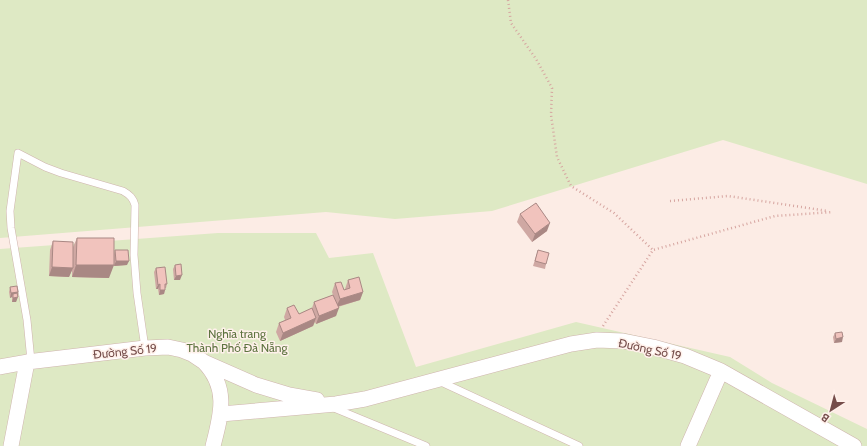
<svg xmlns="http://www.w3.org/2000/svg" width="867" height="446" font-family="Cabin,sans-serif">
	<rect width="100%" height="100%" fill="#fcece5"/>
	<path fill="#dee9c4" d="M0,0H867V184L723,140L492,211L395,219L326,212L0,238Z
		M218,233H316L329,258L373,253L416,367L576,322L730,357L772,383L867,429V446H0V249Z"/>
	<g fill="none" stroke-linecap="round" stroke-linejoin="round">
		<g stroke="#cfb4ae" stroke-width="8">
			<path id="lane" d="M31,361L27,320L11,228L10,211L18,153L45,167L61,173L123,191C130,195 133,198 135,205L134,255L137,293L145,348
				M439,381L579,446
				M334,408L426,446"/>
		</g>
		<g stroke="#cfb4ae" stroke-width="16">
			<path id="street" d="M204,362C229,388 221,415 213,446
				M0,367L27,362L145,348L168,347L182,350L192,354L204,362L256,385L289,395L317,400
				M221,414L336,404L365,399L571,344L597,340L623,341L653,347L685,356L721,371L854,446
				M11,446L27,362
				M688,446L721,371"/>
		</g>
		<path stroke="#d6a5a0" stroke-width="2.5" stroke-dasharray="1 3" stroke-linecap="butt" d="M508,0L511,23L536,59L552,88L551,115L557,157L571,186L614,213L653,250
			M670,201L728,196L828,211
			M603,326L653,250L775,216L833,212"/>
		<use href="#lane" stroke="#fff" stroke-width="7"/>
		<use href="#street" stroke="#fff" stroke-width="15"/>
	</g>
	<path fill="#cfa8a3" d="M520,214L547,231L532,242L517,222Z
		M77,238L109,278L72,277V270L69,277L49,276L50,250L53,241L73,247Z
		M115,250L127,265L114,266V254Z
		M538,250L546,264L545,269L533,266Z
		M175,265L180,280H174L173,269Z
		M156,268L167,284L166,288H165L164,294L159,295L158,289H156L154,272Z
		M348,280L363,292L360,300L338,307L336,316L316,324L315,322L313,326L280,341L276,332L279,323L285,320L284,317L287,308L299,314L312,308L314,302L333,295L332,292L335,283L344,290H345V289Z
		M10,287L18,292L16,302H12V297L10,298L9,292Z
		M835,333L842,342L834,343L833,337Z"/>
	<path fill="#a98884" d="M550,223L547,231L532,242L535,234Z
		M116,261H129L127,265L114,266Z
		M76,265H114L109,278L72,277Z
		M52,267L73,268L69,277L49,276Z
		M182,275L180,280H174L176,276Z
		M160,284L158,289H156L158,285Z
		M160,290H165L164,294L159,295Z
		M18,292L17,296L13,294L12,297L10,298L11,293Z
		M363,292L360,300L336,307L340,299Z
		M18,297L16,302H12L13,298Z
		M339,308L336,316L316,324L319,316Z
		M316,318L313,326L280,341L283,333Z
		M843,337L842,342L834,343L836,339Z"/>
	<path fill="#f1c3bd" stroke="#a98884" d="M536,203L550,223L535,234L520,214Z
		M77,238H114V265H76Z
		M53,241L73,242V268L52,267Z
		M115,250H128L129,261H116Z
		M538,250L549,253L546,264L535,261Z
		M181,264L182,275L176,276L175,265Z
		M165,267L167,284H165V290H160V284L158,285L156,268Z
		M359,277L363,292L340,299L335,283L341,282L344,290L350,288L348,280Z
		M17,286L18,292L11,293L10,287Z
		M17,293L18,297L13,298V294Z
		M333,295L339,308L319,316L314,302Z
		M294,305L299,314L312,308L316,318L283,333L279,323L291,318L287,308Z
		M842,332L843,337L836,339L835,333Z"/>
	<g text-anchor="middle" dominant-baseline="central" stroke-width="3" stroke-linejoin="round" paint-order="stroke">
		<g font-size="12" fill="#5e7440" stroke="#fff1eb">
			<text x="237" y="333">Nghĩa trang<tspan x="237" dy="14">Thành Phố Đà Nẵng</tspan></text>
		</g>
		<g font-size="12" fill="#754d4a" stroke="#fff1eb">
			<text transform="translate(650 349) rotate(12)">Đường Số 19</text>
			<text transform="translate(125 351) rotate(-6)">Đường Số 19</text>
		</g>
	</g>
	<g transform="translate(831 410) rotate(216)" stroke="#fff1eb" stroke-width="3" paint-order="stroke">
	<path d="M0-3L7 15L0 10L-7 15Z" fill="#754d4a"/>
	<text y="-6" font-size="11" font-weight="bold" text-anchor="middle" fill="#754d4a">B</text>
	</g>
</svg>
